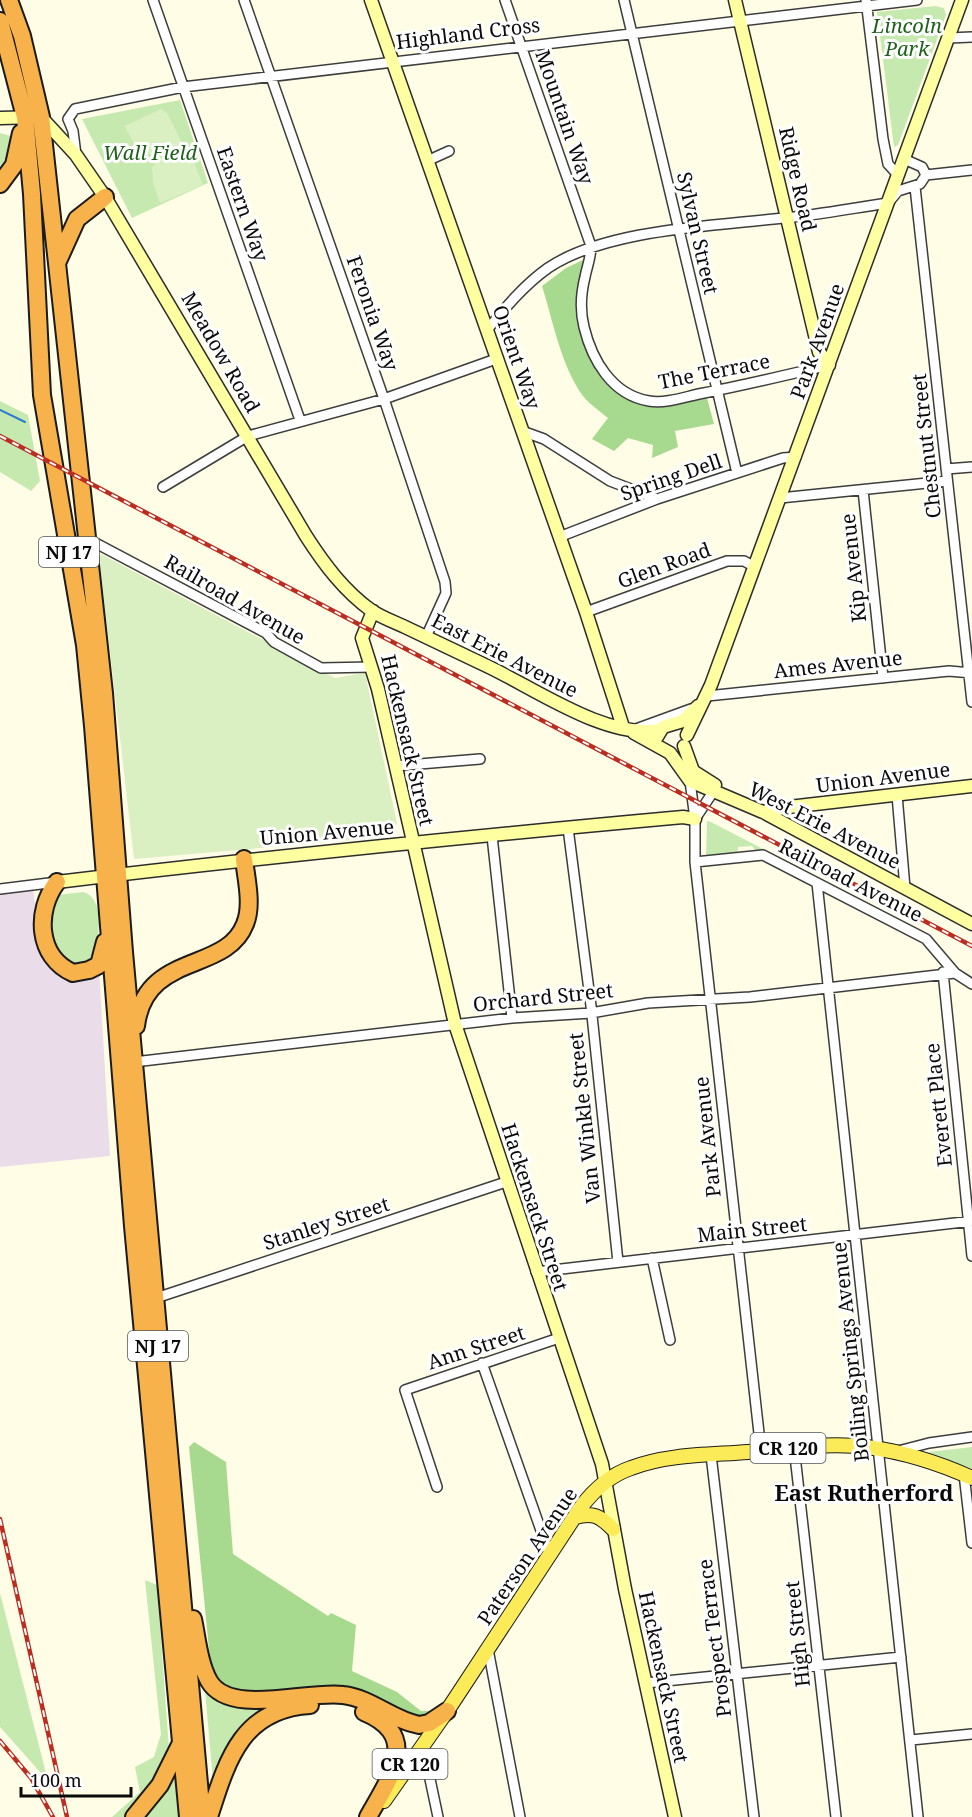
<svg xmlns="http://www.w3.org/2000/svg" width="972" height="1817" font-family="'Noto Serif',serif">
	<rect width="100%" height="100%" fill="#fffde6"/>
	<path fill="#eadde9" d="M33,888L41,951L99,967L110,1156L0,1167V891Z"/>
	<path fill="#c6e9b0" d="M935,6L944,8L946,15L898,145L894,147L877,12Z
		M180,100L208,183L132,218L82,119Z
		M0,133L11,136L14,142L0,179Z
		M0,401L28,415L40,481L31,491L0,472Z
		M707,821L711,822L765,850L758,853L752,846L738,847L737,854L706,857Z
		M83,892C106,898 99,939 93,960L77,967L55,957L47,911L57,895Z
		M972,1447V1469L928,1452Z
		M145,1580L157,1585L169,1749L165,1770L130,1817H112L140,1792L135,1767L154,1757L161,1734Z
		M0,1593L48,1781L0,1727Z
		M204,1679L222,1701L237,1706L287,1705L268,1714L213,1781Z
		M176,1777L179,1817H145Z"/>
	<path fill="#a7da8f" d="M585,259C571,304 577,358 616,389C626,398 638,405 652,407C670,409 690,401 707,398L714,424L675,431L678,447L652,458L653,445L628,438L614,451L592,439L608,418C600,411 590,405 583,396C561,366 553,321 542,286L566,268Z
		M194,1442L226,1462L233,1554L328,1616L331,1613L356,1625L352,1671L397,1692L421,1711H439L427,1720L409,1717L369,1695L241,1696L220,1684L211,1669L189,1447Z"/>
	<path fill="#daf0c2" d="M161,109L167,113L182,143L166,153L187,145L203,185L160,203L153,183L152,167L165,154C140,158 136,148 125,126Z
		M101,554L335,678L365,673L397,823L387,837L134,859L99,557Z"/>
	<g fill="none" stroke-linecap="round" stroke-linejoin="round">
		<path stroke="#2f7ad0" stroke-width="2" d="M0,410L25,422"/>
		<g stroke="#3d3d3d" stroke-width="12">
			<path id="street" d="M153,0L300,420
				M244,0L384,399L445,582L446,593L426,637
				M505,0L591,246C591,258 587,266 585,277C581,293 580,311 584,327C592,360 612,395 649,401C667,404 687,396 704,393C745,385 787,375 829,365
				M624,0L737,473
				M866,0L883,139L888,164L898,175
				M948,38L972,37
				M76,155L73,131L68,119L75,109L183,87L917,0
				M904,159L922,167L926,175
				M427,161L449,151
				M926,175L972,170
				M915,187L972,702
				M487,330C505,308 524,285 548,268C606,229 714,226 783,218C818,215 853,208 888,203L898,191L920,184L926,175
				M522,431L544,439L610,481L657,499
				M946,469L972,467
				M163,487L248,436L384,399L496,359
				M863,490L883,678
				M780,498L947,481
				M559,537L657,499L783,458L796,457
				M86,538L266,633L274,642L321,668L372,667
				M586,612L727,561H744L755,567
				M707,696L949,671L972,673
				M636,729L691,709
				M395,766L480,759
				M690,781L695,819V862L761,1451
				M897,795L905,888
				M695,819L713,792
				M568,828L591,1006L618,1262
				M492,836L512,1018
				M695,862L763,855L926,939L955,973L972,984
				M817,883L918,1817
				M0,889L57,882
				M943,972L972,1256
				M134,1062L512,1018L591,1013L648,1003L750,997L955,973
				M652,1258L670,1340
				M536,1272L972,1221
				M156,1298L506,1182
				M482,1363L550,1556
				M794,1447L836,1817
				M898,1451L929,1443L972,1437
				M711,1455L754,1817
				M964,1474L972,1543
				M437,1487L405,1390L559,1338
				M488,1649L520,1817
				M646,1683L901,1657
				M911,1740L972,1734
				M423,1746L438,1817"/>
		</g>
		<g stroke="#2c2c2c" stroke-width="15">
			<path id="secondary" d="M371,0L586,612L623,727
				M735,0L819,352L829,365
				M0,118L41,117L76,155L105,197L306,536C324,564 344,591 372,611C381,617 394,622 405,627C432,640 460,653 487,666C534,688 607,740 660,730
				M373,611L362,638L378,689L455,1024L602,1464L625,1589L675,1817
				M634,733L670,753L690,781L763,812L972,924
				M687,735L711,685L962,0
				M657,737L663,727L683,721L698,706
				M684,746L693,771L715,785
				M763,812L789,807L972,786
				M57,882C265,857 474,836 683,817L695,819"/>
		</g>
		<g stroke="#1b1b1b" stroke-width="16">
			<path id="primary" d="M575,1517C593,1512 600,1516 613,1529
				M384,1801L447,1711L581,1507C594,1490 610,1475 631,1468C667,1454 710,1455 748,1452C787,1449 828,1442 867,1447C904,1452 939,1463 972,1478"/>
		</g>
		<g stroke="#1b1b1b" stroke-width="20">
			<path id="highway" d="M9,0L22,36L41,117L104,693L124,952L202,1817
				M0,21L25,117L32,194L42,395L85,645L93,726L133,1226L188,1817
				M0,184L14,165L21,133
				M58,261L77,219L105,197
				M57,882C35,911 37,957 73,973L89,970L99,965L105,942
				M136,1026C145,951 226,974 245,924C253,905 246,878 244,859
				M193,1619C197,1638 199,1663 209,1681C230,1717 307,1690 343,1695C371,1698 392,1720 419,1725L429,1723L447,1711
				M364,1712C422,1736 389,1779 368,1817
				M134,1817L160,1785L181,1743
				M209,1817C227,1761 241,1709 310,1705"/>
		</g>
		<use href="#street" stroke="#fff" stroke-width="9"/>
		<use href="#secondary" stroke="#fdffa1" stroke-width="12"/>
		<use href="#primary" stroke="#fceb59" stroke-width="14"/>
		<use href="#highway" stroke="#f8b24b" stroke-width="16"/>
		<g stroke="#bb2d20" stroke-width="4.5">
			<path id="rail" d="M0,436L972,946
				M0,1519L67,1817
				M0,1741L31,1778L53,1817"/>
		</g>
		<use href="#rail" stroke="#fff" stroke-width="2" stroke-dasharray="7" stroke-linecap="butt"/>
	</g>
	<g text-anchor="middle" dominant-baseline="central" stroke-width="6" stroke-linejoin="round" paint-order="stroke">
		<g fill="#fff" stroke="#545454" stroke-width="1.5">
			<rect x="39" y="537" width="60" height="30" rx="4.5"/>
			<rect x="128" y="1331" width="60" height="30" rx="4.5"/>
			<rect x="750.5" y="1433" width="75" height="30" rx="4.5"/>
			<rect x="372.5" y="1749" width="75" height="30" rx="4.5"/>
		</g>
		<g font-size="18" font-weight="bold" fill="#0a0a0a">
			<text x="69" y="552">NJ 17</text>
			<text x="158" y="1346">NJ 17</text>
			<text x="788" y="1448">CR 120</text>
			<text x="410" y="1764">CR 120</text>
		</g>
		<g font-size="20" font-style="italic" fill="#1f611a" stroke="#fff">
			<text x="907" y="25">Lincoln<tspan x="907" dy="23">Park</tspan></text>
			<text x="150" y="152">Wall Field</text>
		</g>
		<g font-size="20" fill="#0a0a0a" stroke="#fff">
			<text transform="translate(468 33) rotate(-7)">Highland Cross</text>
			<text transform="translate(565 117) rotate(71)">Mountain Way</text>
			<text transform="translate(798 179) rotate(77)">Ridge Road</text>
			<text transform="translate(243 204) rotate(71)">Eastern Way</text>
			<text transform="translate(698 233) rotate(77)">Sylvan Street</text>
			<text transform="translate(373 313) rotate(71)">Feronia Way</text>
			<text transform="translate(817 341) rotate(-70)">Park Avenue</text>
			<text transform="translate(221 352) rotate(60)">Meadow Road</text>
			<text transform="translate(517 357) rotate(71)">Orient Way</text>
			<text transform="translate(714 371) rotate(-11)">The Terrace</text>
			<text transform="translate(926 446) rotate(-96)">Chestnut Street</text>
			<text transform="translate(671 477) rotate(-19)">Spring Dell</text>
			<text transform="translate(664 565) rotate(-20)">Glen Road</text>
			<text transform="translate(853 568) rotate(-96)">Kip Avenue</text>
			<text transform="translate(235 599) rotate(30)">Railroad Avenue</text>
			<text transform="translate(505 655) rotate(27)">East Erie Avenue</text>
			<text transform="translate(838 664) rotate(-6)">Ames Avenue</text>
			<text transform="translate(408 740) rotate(77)">Hackensack Street</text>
			<text transform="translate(883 777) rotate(-7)">Union Avenue</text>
			<text transform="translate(825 825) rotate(27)">West Erie Avenue</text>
			<text transform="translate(327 832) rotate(-5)">Union Avenue</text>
			<text transform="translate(851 880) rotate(27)">Railroad Avenue</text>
			<text transform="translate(543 997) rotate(-6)">Orchard Street</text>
			<text transform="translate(938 1105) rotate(-96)">Everett Place</text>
			<text transform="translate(584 1118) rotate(-96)">Van Winkle Street</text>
			<text transform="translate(707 1137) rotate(-96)">Park Avenue</text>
			<text transform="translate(535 1207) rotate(72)">Hackensack Street</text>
			<text transform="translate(326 1223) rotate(-18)">Stanley Street</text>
			<text transform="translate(752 1229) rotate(-6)">Main Street</text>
			<text transform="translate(476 1347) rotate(-18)">Ann Street</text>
			<text transform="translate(850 1352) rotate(-96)">Boiling Springs Avenue</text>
			<text transform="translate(527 1556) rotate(-56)">Paterson Avenue</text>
			<text transform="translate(797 1634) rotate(-96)">High Street</text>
			<text transform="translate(714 1638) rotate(-97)">Prospect Terrace</text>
			<text transform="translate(664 1677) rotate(78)">Hackensack Street</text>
		</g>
		<g font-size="22" font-weight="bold" fill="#0a0a0a" stroke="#fff">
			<text x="864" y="1492">East Rutherford</text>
		</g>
	</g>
	<path d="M21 1787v9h110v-9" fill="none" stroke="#0a0a0a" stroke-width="3"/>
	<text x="30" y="1787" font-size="18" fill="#0a0a0a" stroke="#ffffff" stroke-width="4.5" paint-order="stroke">100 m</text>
</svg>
